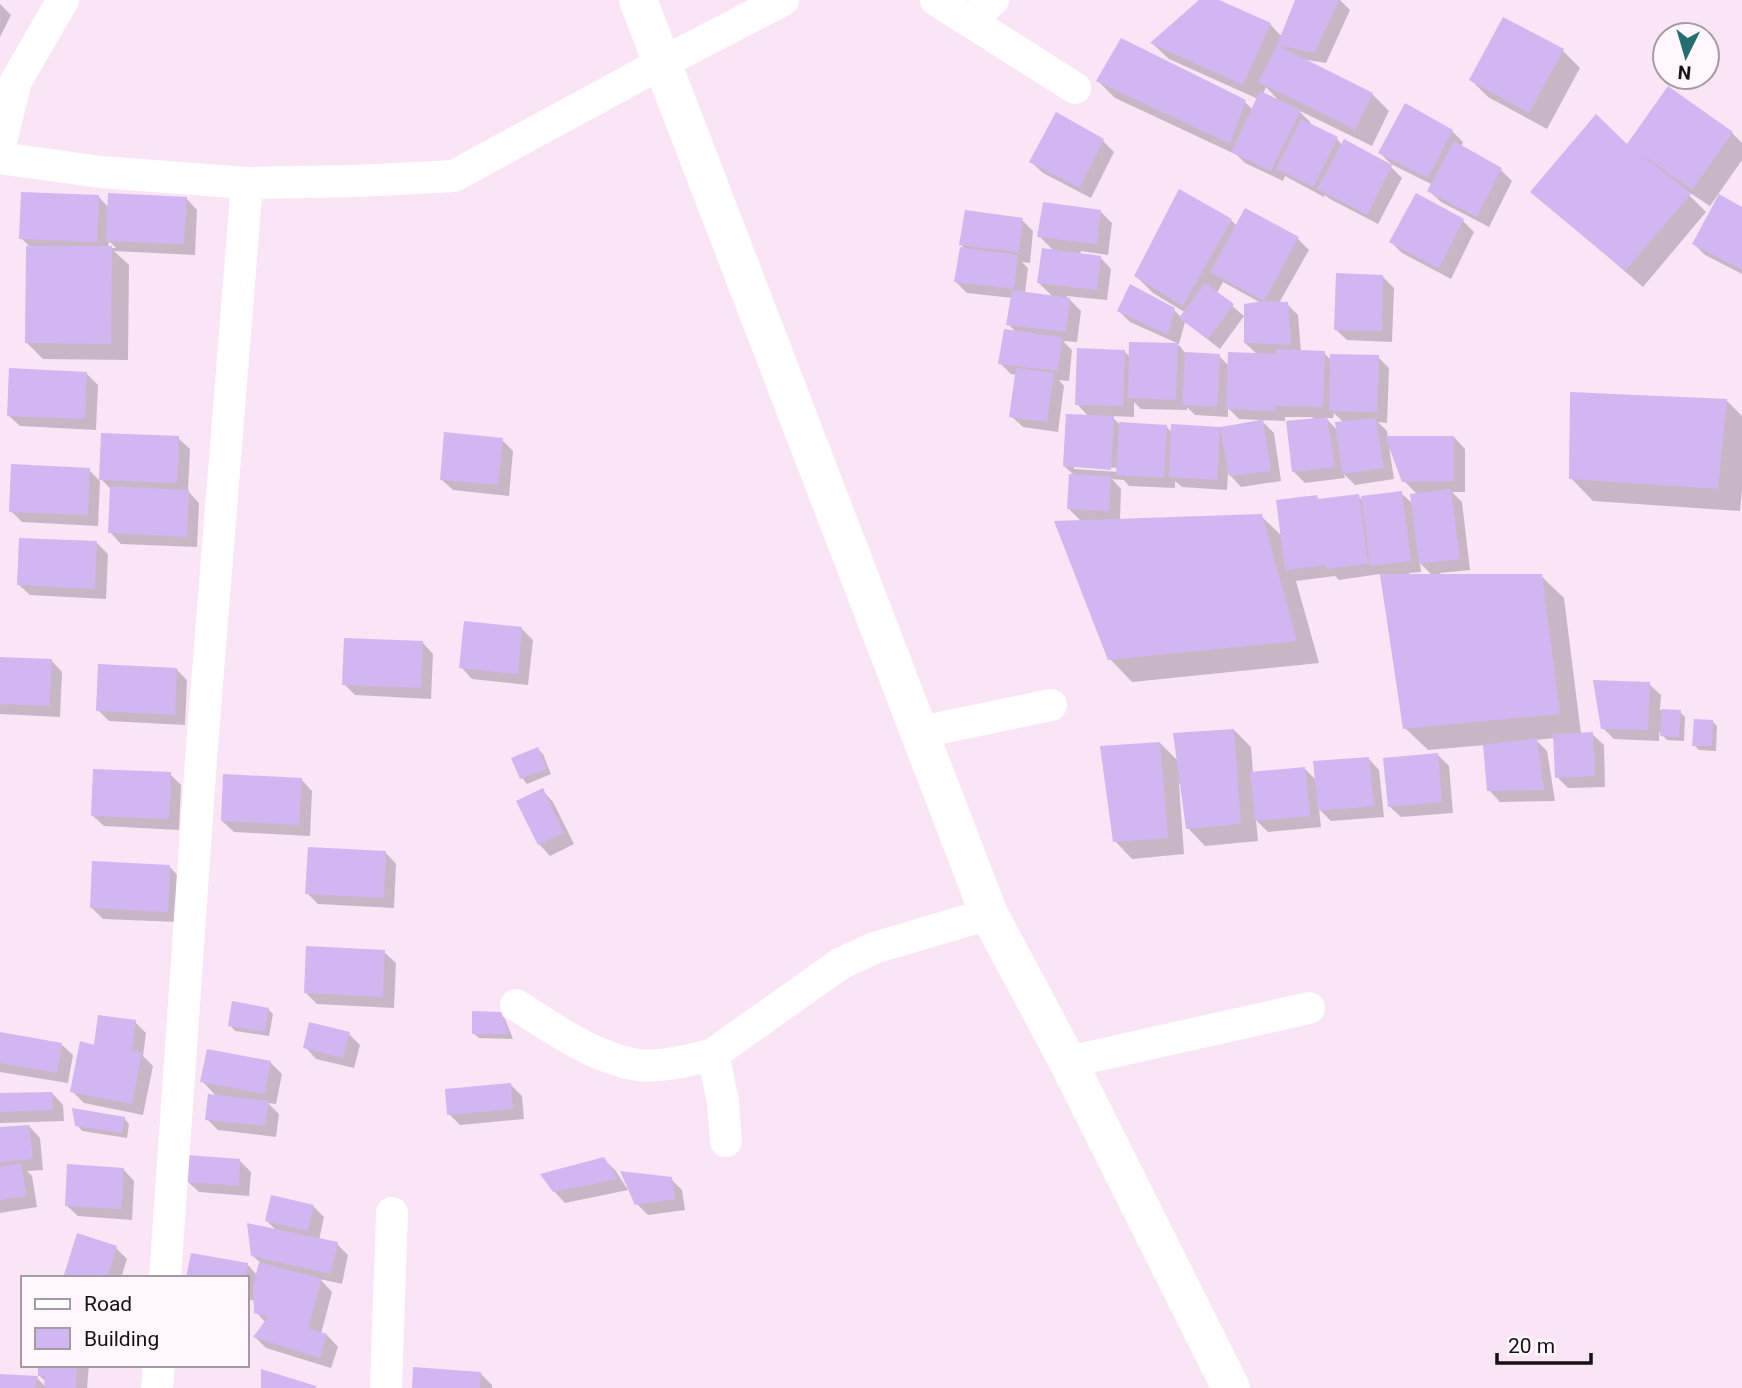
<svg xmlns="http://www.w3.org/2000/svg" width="1742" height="1388" font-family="Roboto,sans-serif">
	<rect width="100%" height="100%" fill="#f9e5f5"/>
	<path fill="#0003" fill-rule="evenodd" d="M1202,0H1214L1270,24L1282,37L1297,0H1340L1350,10L1326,63L1302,59L1372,94L1389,111L1372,146L1298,110L1311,123L1310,125L1337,139L1342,145L1391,167L1402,178L1378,224L1330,199L1325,195L1324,197L1285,176L1283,181L1245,163L1237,155L1115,98L1098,81L1245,102L1253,110L1258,99L1169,59L1152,43ZM1266,87L1280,102L1263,94Z
		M0,4L11,15L0,37Z
		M1563,51L1580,68L1547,129L1488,97L1471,80Z
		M1668,88L1732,133L1742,143V160L1710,206L1687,191L1686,192L1706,212L1643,287L1532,191L1627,147Z
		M1452,131L1463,142L1461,147L1501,170L1512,181L1489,227L1441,202L1429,191L1433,185L1391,164L1380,153Z
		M1103,141L1114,152L1091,198L1043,173L1031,162Z
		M1417,195L1463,221L1474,232L1451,279L1402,253L1391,242Z
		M99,197L109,208L186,198L197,210L195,255L114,251L129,265L128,360L43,359L26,342L30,247L21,238ZM109,241L116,248H108Z
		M1742,209V274L1705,255L1694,244Z
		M1100,211L1112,223L1108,255L1081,251L1080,255L1100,257L1111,269L1107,300L1066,296L1081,311L1077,342L1063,341L1072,350L1069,381L1059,380L1064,386L1058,432L1023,427L1011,416L1017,375L1011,374L1000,363L1017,333L1008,324L1013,298L967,293L956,282L966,250L961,245L1022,220L1033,231L1030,263L1022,262L1028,268L1025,293L1053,297L1039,283L1054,251L1039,236Z
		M1231,220L1237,226L1298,239L1309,250L1279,303L1287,304L1298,315L1301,352L1324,353L1332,361L1378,357L1389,368L1387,423L1378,422L1387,431L1388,438L1454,437L1465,449V492H1452L1462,502L1470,570L1440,573V576H1541L1564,598L1581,734H1592L1604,745L1605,787L1568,788L1557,777L1555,738L1536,740L1547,751L1555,801L1500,802L1489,790L1485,745L1428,750L1405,728L1380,574L1339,580L1335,576L1296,581L1319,663L1132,682L1110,659L1082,522L1069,509L1075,476L1064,466L1089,417L1077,404L1124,351L1131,358V343L1179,345L1186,354L1219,356L1229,366L1258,355L1245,343L1261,303L1223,282L1217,293L1244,316L1220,349L1185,322L1179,344L1130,322L1119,311L1174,310L1182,318L1186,313L1153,293L1136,276ZM1134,402L1141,409L1187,410V407L1195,415L1228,417V408L1239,419L1285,421V417H1313L1294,472L1305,483L1345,478L1344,474L1355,485L1394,479L1389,447L1404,481L1418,495L1413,504L1401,493L1364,502L1358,496L1320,500L1316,497L1283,537L1261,516L1120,521L1121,489L1112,479L1124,480L1129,486L1175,488V481L1182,487L1227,490L1228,473L1241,487L1281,481L1274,433L1261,420L1220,428L1172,433L1167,427L1119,424L1111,416L1134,417ZM1334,413L1344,423L1337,430L1326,418H1333ZM1074,465L1120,468L1119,472L1074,469ZM1420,563L1433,576H1409V573L1421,572Z
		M1382,276L1394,288L1392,342L1347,340L1335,329Z
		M86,373L98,385L96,430L20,426L8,415Z
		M1726,400L1742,416V490L1740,511L1593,501L1571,478Z
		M178,438L190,449L188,491L199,503L197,547L121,544L110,532L112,490L101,479Z
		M502,440L513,451L509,496L453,490L441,479Z
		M89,470L100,481L98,526L22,522L11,511Z
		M97,543L108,554L106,599L30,595L18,584Z
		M522,629L533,640L528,685L472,679L461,667Z
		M422,642L433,654L431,699L355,695L344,684Z
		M0,658L51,660L62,672L60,717L0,714Z
		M176,669L187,680L185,725L109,721L98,710Z
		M1649,684L1661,695L1660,710L1680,712L1685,717L1684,741L1667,740L1659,732V741L1614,739L1603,728Z
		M1712,721L1717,726L1716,751L1699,750L1694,745Z
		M1234,730L1251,747L1253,773L1305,769L1317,781L1368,758L1379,770L1384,817L1331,821L1319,809L1321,827L1268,832L1256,820L1258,841L1205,846L1188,828L1182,784H1179L1184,854L1132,859L1115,841L1160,743L1179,762Z
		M538,749L543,754L551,774L527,784L522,778L514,759Z
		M1438,755L1449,766L1453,813L1401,817L1389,806Z
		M170,774L181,785L179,830L104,826L92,815Z
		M301,779L312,791L310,836L234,832L222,821Z
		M542,790L553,802L574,844L550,856L539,844Z
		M385,852L396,864L394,908L318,904L307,893Z
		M169,866L180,878L178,922L103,919L91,907Z
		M384,952L396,963L394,1008L317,1004L306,993Z
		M268,1009L273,1014L269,1036L235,1031L230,1025Z
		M500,1014L505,1019L513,1039L479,1038L473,1033Z
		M135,1022L146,1033L143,1056L153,1066L143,1115L84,1103L72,1091L96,1048Z
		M0,1034L61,1044L73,1055L68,1083L0,1072Z
		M349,1034L360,1045L354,1068L316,1059L305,1047Z
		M270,1062L282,1074L276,1104L268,1103L279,1114L276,1137L218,1130L207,1119L217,1097L202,1081Z
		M511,1085L522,1096L524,1119L460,1125L449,1114Z
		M52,1093L63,1105L64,1121L0,1123V1095Z
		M124,1118L129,1124L127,1138L82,1131L77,1125Z
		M29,1126L40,1138L43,1170L27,1171L32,1176L37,1207L0,1213V1129Z
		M603,1159L615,1170L628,1190L565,1203L554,1191Z
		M240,1161L251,1172L249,1196L199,1192L187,1181Z
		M123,1169L134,1181L132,1220L78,1216L66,1205Z
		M671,1179L682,1190L685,1210L648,1215L637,1204Z
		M313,1206L324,1217L319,1240L337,1244L348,1255L342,1284L320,1279L332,1292L321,1334L327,1335L338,1347L331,1368L266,1348L255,1337L266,1323L256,1312L255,1301L247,1299V1278H188L248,1265L257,1275L261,1263L253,1256L277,1231L267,1221Z
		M116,1248L127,1259L121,1278H65Z
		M39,1365H89L87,1388H0V1375L37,1378L46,1387V1382L39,1375Z
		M481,1374L492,1385V1388H413Z"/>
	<path fill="#d1b6f1" d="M1199,0H1219L1271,23L1243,85L1150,43Z
		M1295,0H1339L1315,53L1277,45Z
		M1503,17L1564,49L1529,113L1469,80Z
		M1121,38L1246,100L1230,144L1096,81Z
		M1277,45L1373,93L1355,130L1258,82Z
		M1668,86L1733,132L1692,190L1637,151L1691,194L1625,271L1530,192L1596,114L1627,144Z
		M1260,91L1301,110L1271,171L1231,152Z
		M1405,103L1453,130L1428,178L1378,153Z
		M1056,112L1104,139L1080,188L1029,162Z
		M1301,119L1338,137L1313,187L1276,169Z
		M1344,139L1392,165L1367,215L1317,189Z
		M1454,141L1502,168L1477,217L1427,191Z
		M1179,189L1232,219L1183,306L1134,276Z
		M21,192L99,195L97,242L19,239Z
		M108,193L187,197L184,244L106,241Z
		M1416,193L1464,219L1439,269L1389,242Z
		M1719,194L1742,207V270L1692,244Z
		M1043,202L1101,210L1097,244L1037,237Z
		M1245,208L1299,237L1264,301L1288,302L1291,345L1244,343V304L1264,301L1210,272Z
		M965,210L1023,218L1019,252L959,245Z
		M26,246H112L111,344L25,343Z
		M960,247L1018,255L1014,289L954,282Z
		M1042,248L1101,256L1097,290L1037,283Z
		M1336,273L1383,275L1382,331L1334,330Z
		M1205,283L1234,304L1208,339L1179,318Z
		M1130,284L1175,308L1168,335L1117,311Z
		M1012,290L1070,298L1066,332L1006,325Z
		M1004,329L1062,337L1058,371L998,364Z
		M1129,342L1178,343L1176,400L1128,398Z
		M1077,348L1125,350L1123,406L1075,405Z
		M1276,349L1325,351L1323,407L1275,406V411L1226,409L1228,352L1276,354Z
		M1185,352L1220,354L1217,407L1182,405Z
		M1330,354L1379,355L1377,412L1329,411Z
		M9,368L87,372L85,419L7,416Z
		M1016,368L1054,373L1047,422L1009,417Z
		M1570,392L1727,399L1718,489L1569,479Z
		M1066,414L1114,416L1111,470L1063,466Z
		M1327,417L1335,467L1292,472L1286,421Z
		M1376,418L1384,468L1342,474L1335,422Z
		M1263,420L1271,471L1229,476L1220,427Z
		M1119,422L1167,425L1164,478L1116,475Z
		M1171,424L1220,427L1217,480L1169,477Z
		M444,432L503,438L498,485L440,480Z
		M101,433L179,436L177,483L99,480Z
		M1385,436H1454V481L1402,482Z
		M11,464L90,468L88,515L9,512Z
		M1069,474L1111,476L1109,511L1067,509Z
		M110,486L189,490L187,537L108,533Z
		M1451,489L1460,559L1419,564L1410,494Z
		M1402,491L1411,561L1370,566L1361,496Z
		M1359,494L1368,564L1326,569V565L1285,570L1276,500L1317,495L1318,499Z
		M1262,514L1297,641L1108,660L1054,521Z
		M19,538L97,541L95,589L17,585Z
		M1380,574H1542L1560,714L1403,729Z
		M464,621L522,627L518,674L459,668Z
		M344,638L423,641L421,688L342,685Z
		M0,657L52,659L49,706L0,704Z
		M98,664L177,668L175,715L96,711Z
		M1593,680L1650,682L1648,730L1601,729Z
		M1662,709L1681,710L1679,737L1660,736Z
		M1694,719L1713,720L1712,746H1692Z
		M1234,729L1241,824L1186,829L1173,733Z
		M1593,732L1595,776L1555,778L1553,734Z
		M1537,738L1544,790L1487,791L1483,745Z
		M1160,742L1168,838L1113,842L1100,746Z
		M538,747L547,769L520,779L511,758Z
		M1438,753L1442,802L1388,807L1383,758Z
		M1369,757L1374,806L1318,811L1313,761Z
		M1305,767L1310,816L1255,821L1250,772Z
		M93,769L171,772L169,819L91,816Z
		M223,774L302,778L299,825L221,821Z
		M543,788L564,833L538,845L516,801Z
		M308,847L386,851L384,898L305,894Z
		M92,861L170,865L168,912L90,908Z
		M306,946L385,950L383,997L304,993Z
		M232,1001L269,1008L265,1032L228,1026Z
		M472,1011L501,1012L509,1034H472Z
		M98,1015L136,1020L132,1050L142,1053L132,1104L70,1092L80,1041L94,1045Z
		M309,1022L350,1032L343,1058L303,1048Z
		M0,1032L62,1043L57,1073L0,1063Z
		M207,1049L271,1061L265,1094L200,1082Z
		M511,1083L513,1109L447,1115L445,1089Z
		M52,1092L53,1110L0,1112V1093Z
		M208,1094L269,1101L265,1126L205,1120Z
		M72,1108L125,1117L122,1133L75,1126Z
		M29,1125L33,1159L0,1162V1127Z
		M187,1155L240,1159L239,1186L186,1182Z
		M604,1157L618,1179L553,1192L540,1174Z
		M21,1163L27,1196L0,1200V1167Z
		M67,1164L124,1168L121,1209L65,1206Z
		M620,1171L672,1177L675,1199L635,1205Z
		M271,1195L314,1205L308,1231L265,1221Z
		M247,1223L338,1242L331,1274L251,1256Z
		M77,1233L117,1246L107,1278H63Z
		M191,1253L248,1263L246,1278H186Z
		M259,1262L322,1279L308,1328L327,1334L320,1358L253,1337L268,1317L254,1313L253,1286Z
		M38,1365H77L76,1388H44L45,1376H38L35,1388H0V1374L38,1376Z
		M413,1367L481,1372L480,1388H412Z
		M261,1369L316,1386V1388H261Z"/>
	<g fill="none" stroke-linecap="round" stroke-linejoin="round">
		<path stroke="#fff" stroke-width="32" d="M936,0L1075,88
			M970,21L993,0
			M0,145L16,81L63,0
			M0,158L101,172L247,183L357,181L454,176L662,63L783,0
			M921,732L1051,705
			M516,1005C554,1029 592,1057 638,1065C655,1068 695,1060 713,1054L840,964L874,948L989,914
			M713,1054L723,1102L726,1141
			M1068,1062L1309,1008
			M165,1278L201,759L247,183
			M157,1388L159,1365
			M386,1388L392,1213"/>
		<path stroke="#fff" stroke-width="38" d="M638,0L989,914L1068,1062L1231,1388"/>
	</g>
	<rect x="21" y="1276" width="228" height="91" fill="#fff7fd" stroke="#a29ba1" stroke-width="2"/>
	<rect x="35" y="1299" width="35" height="10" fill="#ffffff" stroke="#a29ba1" stroke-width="2"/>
	<text x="84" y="1311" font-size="21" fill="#171116">Road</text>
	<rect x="35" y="1328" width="35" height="21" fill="#d1b6f1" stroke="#a29ba1" stroke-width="2"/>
	<text x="84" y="1346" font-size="21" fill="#171116">Building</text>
	<g transform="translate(1686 56) rotate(185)"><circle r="33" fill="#fff7fd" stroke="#a29ba1" stroke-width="2"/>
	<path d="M0-5L12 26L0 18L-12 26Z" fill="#236e71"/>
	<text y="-10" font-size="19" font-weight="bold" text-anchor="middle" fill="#171116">N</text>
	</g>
	<path d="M1497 1353v10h94v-10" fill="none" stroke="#171116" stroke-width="3.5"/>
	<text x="1508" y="1353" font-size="21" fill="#171116" stroke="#fff7fd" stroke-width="5" paint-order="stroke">20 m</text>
</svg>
